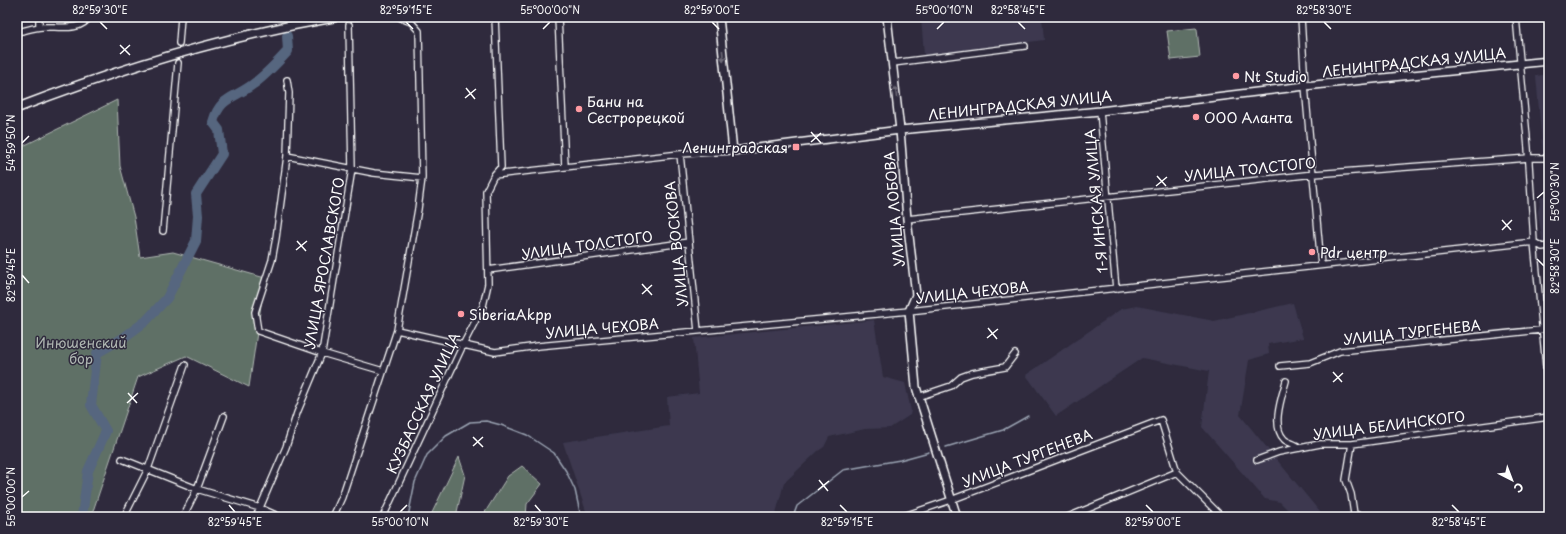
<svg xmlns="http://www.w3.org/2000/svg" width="1566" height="534" font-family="'Playpen Sans',sans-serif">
	<rect width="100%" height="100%" fill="#2f2a3d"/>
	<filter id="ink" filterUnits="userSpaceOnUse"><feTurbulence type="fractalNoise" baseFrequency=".025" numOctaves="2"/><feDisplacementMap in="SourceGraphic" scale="8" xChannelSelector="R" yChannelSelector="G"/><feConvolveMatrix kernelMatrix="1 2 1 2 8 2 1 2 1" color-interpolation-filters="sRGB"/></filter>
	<g filter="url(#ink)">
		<path fill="#3c394f" d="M921,17H1042L1044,40L924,55Z
			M1549,74V156H1543L1536,76Z
			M1549,195V244L1543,245L1538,212L1541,197Z
			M1293,303L1303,338L1268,344L1269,354L1249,360L1240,415L1324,517H1295L1280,502L1265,499L1202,427L1209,371L1142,358L1056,416L1026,375L1121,309L1137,306L1214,321Z
			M874,320L883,377L905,383L911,411L910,415L890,428L865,429L829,437L824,447L818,451L784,483L775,517H588L563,442L669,426L667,397L699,393L694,338Z"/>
		<path fill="#5f6f66" stroke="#afb7b2" d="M1196,28L1197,29L1200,57L1171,60L1167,31Z
			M117,100L120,166L134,217L140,257L173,252L265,278L249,387L186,356L138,377L91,517H17V149Z
			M459,457L465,475L457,512L466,517H430Z
			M522,466L542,484L527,504L526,517H482L508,476Z"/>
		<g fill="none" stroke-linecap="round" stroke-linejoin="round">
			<path stroke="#9aa3b2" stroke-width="1.5" d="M946,447L1003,430L1028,416
				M408,517L415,482L427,455L446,436L470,422L486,421L501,425L527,435L554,453L566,471L575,490L581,517
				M793,517L797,506L843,470L900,460L929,452"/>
			<path stroke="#56667f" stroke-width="10" d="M82,517L88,471L106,431L91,405L97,353L123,338L146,321L167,298L196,241L198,216L196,194L222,154L219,130L213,122C220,97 233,99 252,85C265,76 277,63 288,51L287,36"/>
			<path stroke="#443f50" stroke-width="5.5" stroke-dasharray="5.5 3" stroke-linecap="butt" d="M349,17V25"/>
			<g stroke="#fff" stroke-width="8">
				<path id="minor" d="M558,17L565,167
					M1301,17L1305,86L1321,265
					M1516,17L1528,148L1534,242L1549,398
					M39,27V17
					M17,32C25,31 34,27 42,27C57,26 81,32 89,17
					M179,43L181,17
					M893,63L1025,46
					M287,80L289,93L287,156L276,238L272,260L255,312L258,331L322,353L383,371
					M1100,111L1116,289
					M680,154L698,331
					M287,156L374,173L422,178
					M494,175L680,154L733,151
					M907,219L1314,174L1529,158H1549
					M163,231L178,63
					M488,270L689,242
					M397,330L495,352L538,346L909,311L1534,242L1542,247L1549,246
					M1280,366L1310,363L1340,351L1549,329
					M1286,381C1282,396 1271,426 1284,439C1287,443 1295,443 1300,448
					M918,397L951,386L961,377L972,373L1005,367L1015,354
					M1352,444L1346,480L1351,494L1354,514L1365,517
					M122,459L197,489L260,508L280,517
					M1257,460L1279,452L1320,444H1352L1549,417
					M124,517L148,469L185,365
					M183,517L197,489L224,416
					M256,517L286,447L297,413L322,353L352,169L349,25
					M333,517L342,497L397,330L418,209L422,178L419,31L411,22L401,18
					M383,517L463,345L483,306L488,284L486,191L494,175L501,167L495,17
					M901,517L951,500L1161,420L1177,472L1222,517
					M1068,517L1177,472"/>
			</g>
			<g stroke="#fff" stroke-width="10">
				<path id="tertiary" d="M719,17L733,151L900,130L1100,111L1305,86L1549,61
					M887,17L900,130L907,219L916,295L909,311L916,387L957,517"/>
			</g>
			<use href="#minor" stroke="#2f2a3d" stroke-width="5.5"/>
			<use href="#tertiary" stroke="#2f2a3d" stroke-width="7"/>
			<g stroke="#fff" stroke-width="11" stroke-linecap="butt">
				<path id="secondary-bridge" d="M17,108C120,68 226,36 336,17"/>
			</g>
			<use href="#secondary-bridge" stroke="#2f2a3d" stroke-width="8"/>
		</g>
		<defs><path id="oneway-solid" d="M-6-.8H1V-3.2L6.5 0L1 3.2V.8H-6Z"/></defs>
		<g fill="#6d6a77">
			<use href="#oneway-solid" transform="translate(723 56) rotate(84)"/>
			<use href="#oneway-solid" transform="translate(896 92) rotate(-96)"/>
		</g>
	</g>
	<path fill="none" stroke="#fff" stroke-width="1.5" d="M100,22L107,29M406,22L413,29M712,22L719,29M1018,22L1025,29M1324,22L1331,29M543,29L550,22M937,29L944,22M120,45L130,55M120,54L130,45M466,88L475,99M465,98L476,89M811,132L821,143M811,142L821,133M22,143L29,136M1157,176L1166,186M1156,186L1167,177M1537,198L1544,192M1502,220L1511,230M1502,230L1512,220M297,241L306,251M296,250L307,241M1537,259L1544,266M22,275L29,283M642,284L652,295M642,294L652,285M988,328L997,339M987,338L998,329M1333,372L1342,382M1333,382L1343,373M128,393L137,403M127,403L138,393M473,437L483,447M473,446L483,437M819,480L828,491M818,490L829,481M22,497L29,491M229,505L235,512M535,505L541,512M840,505L847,512M1146,505L1153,512M1452,505L1459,512M400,512L407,505"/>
	<g fill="#ff9aa2" stroke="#2f2a3d" stroke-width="1.5">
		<circle cx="1236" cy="76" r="4"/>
		<circle cx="579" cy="109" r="4"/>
		<circle cx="1196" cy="117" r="4"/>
		<rect x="792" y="143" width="8" height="8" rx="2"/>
		<circle cx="1312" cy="252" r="4"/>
		<circle cx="461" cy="314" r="4"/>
	</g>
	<g text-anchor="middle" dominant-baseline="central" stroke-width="3" stroke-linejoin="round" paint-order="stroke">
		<g font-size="14" fill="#fff" stroke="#2f2a3d">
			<text transform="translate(1414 62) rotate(-6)">ЛЕНИНГРАДСКАЯ УЛИЦА</text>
			<text transform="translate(1020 105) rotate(-6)">ЛЕНИНГРАДСКАЯ УЛИЦА</text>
			<text transform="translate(1250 169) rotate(-6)">УЛИЦА ТОЛСТОГО</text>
			<text transform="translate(1096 201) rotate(-95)">1-Я ИНСКАЯ УЛИЦА</text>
			<text transform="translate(894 209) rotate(-95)">УЛИЦА ЛОБОВА</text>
			<text transform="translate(676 244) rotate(-96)">УЛИЦА ВОСКОВА</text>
			<text transform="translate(587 245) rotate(-8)">УЛИЦА ТОЛСТОГО</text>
			<text transform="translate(324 263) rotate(-80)">УЛИЦА ЯРОСЛАВСКОГО</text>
			<text transform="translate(972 292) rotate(-6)">УЛИЦА ЧЕХОВА</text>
			<text transform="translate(602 328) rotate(-5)">УЛИЦА ЧЕХОВА</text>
			<text transform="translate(1412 332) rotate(-6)">УЛИЦА ТУРГЕНЕВА</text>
			<text transform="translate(423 403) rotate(-65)">КУЗБАССКАЯ УЛИЦА</text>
			<text transform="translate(1389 425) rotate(-7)">УЛИЦА БЕЛИНСКОГО</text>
			<text transform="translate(1027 458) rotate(-21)">УЛИЦА ТУРГЕНЕВА</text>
		</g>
		<g font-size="14" fill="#fff" stroke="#2f2a3d" text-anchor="start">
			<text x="1244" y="76">Nt Studio</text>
			<text x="587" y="101">Бани на<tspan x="587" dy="16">Сестрорецкой</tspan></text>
			<text x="1204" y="117">ООО Аланта</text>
			<text x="788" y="147" text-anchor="end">Ленинградская</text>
			<text x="1320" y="252">Pdr центр</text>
			<text x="469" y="314">SiberiaAkpp</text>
		</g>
		<g font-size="14" fill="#afb7b2" stroke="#2f2a3d">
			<text x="81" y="342">Инюшенский<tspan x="81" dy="16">бор</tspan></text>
		</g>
	</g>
	<rect width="1566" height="534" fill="none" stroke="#2f2a3d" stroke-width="44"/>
	<g transform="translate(1512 480) rotate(138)" stroke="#2f2a3d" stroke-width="3" paint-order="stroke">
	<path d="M0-3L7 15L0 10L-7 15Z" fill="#ffffff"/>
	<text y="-6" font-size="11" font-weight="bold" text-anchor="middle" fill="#ffffff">С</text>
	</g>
	<rect x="22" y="22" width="1522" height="490" fill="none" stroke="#fff" stroke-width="1.5"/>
	<g font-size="10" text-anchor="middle" fill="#fff">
		<text x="100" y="14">82°59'30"E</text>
		<text x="406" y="14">82°59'15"E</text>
		<text x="550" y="14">55°00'00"N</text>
		<text x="712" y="14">82°59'00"E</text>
		<text x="944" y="14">55°00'10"N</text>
		<text x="1018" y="14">82°58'45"E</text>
		<text x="1324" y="14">82°58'30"E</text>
		<text transform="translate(11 143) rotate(-90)" y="4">54°59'50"N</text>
		<text transform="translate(1555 192) rotate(-90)" y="4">55°00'30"N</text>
		<text transform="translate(1555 266) rotate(-90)" y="4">82°58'30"E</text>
		<text transform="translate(11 275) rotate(-90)" y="4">82°59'45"E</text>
		<text transform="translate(11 497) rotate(-90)" y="4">55°00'00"N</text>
		<text x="235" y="526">82°59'45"E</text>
		<text x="400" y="526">55°00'10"N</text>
		<text x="541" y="526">82°59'30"E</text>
		<text x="847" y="526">82°59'15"E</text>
		<text x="1153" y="526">82°59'00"E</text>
		<text x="1459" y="526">82°58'45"E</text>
	</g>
</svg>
